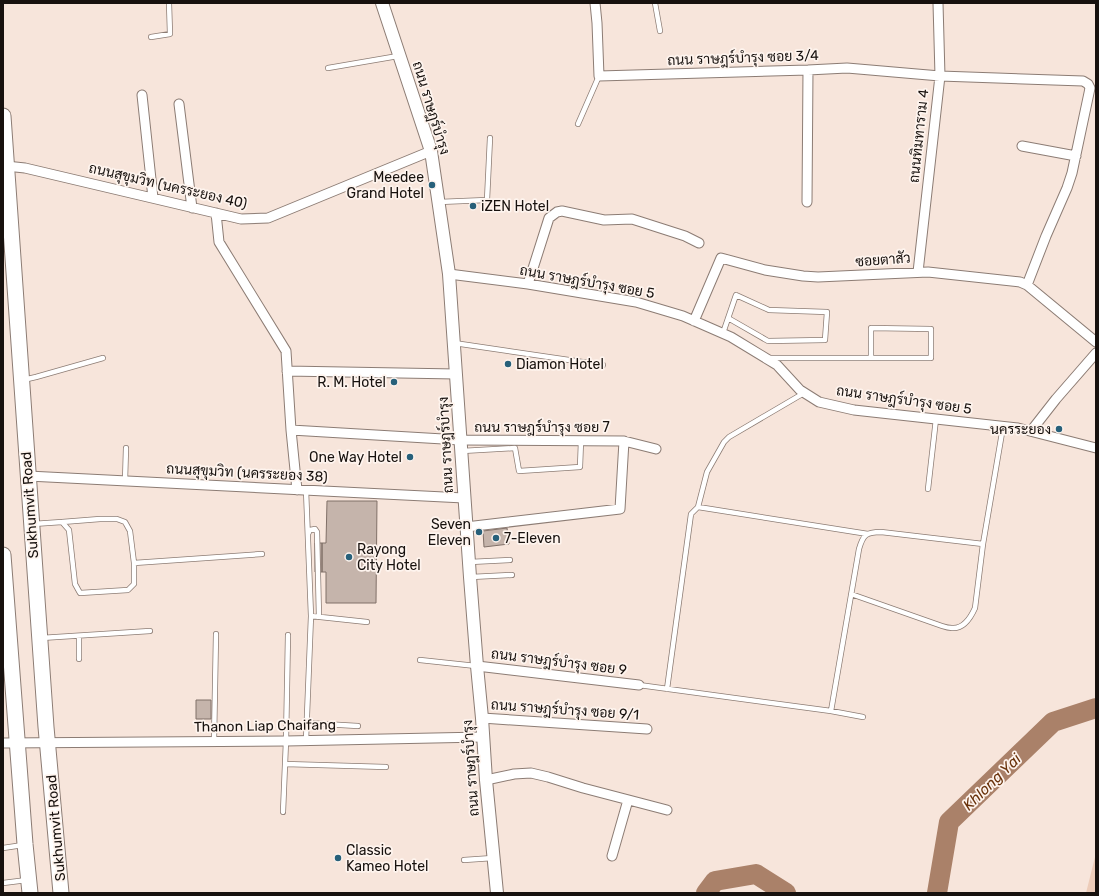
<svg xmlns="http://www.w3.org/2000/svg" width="1099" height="896" font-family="Rubik,Sarabun,sans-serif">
	<rect width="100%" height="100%" fill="#f7e5db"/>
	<path fill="#edccb9" d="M1096,853V893H1086Z"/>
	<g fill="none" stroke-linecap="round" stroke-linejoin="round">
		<path stroke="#aa8169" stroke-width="20" d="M706,893L715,881L756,874L786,893
			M937,893L949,822L1053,722L1096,708"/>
	</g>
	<path fill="#c5b4ab" stroke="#807068" d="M327,501H377L376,603H326V572H322V543H326Z
		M507,528L509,544L484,547L483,531Z
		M315,543H322V572H315Z
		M196,700H211V719H196Z"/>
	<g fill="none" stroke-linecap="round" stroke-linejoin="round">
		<g stroke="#8c7c74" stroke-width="6">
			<path id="service" d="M655,3L660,31
				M151,37L170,34L169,3
				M328,68L398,56
				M578,124L599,76
				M439,202L487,200L490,138
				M723,333L736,295L769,310L827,312L825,340L768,341L728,318
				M454,343L603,365
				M768,358C823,358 877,358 931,358V329L871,328V358
				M23,380L36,377L103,358
				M462,451L515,448L519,471L580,467L581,441
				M125,481L126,448
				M928,489L936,419
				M306,490L311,616L306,740
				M698,507L707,472L724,442L729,437L804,393
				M33,524L62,522L69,530L75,584L80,593L128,590L134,584V563L130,531L125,522L117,519H100L62,522
				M308,534L310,530L315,529L317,532L319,617
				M470,562L510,560
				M134,563L262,554
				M471,577L512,575
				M851,594L942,626C945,627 949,628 952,628C964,629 971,617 975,608L983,544
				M311,616L367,622
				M79,636V659
				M41,638L150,631
				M420,660L476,666
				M639,685L831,711L863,717
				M667,689L691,514L698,507L868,534
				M831,711L859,549C863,535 866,532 881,532L983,544L1003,427
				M307,723L358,726
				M214,741L216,634
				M285,764L386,767
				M283,812L286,741L288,635
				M3,848L23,845
				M464,860L493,858
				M3,883L27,880"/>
		</g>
		<g stroke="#8c7c74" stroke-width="11">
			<path id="minor" d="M595,3L597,23L599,76L808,70L847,68L940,76L1083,81L1088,84L1090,88L1089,93L1072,173L1067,188L1046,236L1027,285
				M142,95L153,198
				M179,104L192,208
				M1022,146L1076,156
				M6,166L25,168L241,219L268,218L431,151
				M807,202L808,70
				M216,213L219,242L286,351L291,430L297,490
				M918,272L940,76L938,3
				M449,274L528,284L636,302L683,316L731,337L777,365L800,390L819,402L854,410L1018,428L1096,448
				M528,284L549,218L557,212L562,211L604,220L632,219L685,236L699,243
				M694,321L721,258L765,270L803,276L818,277L928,272L1020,282L1027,285L1096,342
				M287,371L456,374
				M291,430L460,440L624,441L656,449
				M1031,431L1056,399L1096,353
				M28,476L464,498
				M466,527L620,509L624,441
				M477,666L639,685
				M482,718L647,729
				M3,743L286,741L483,737
				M486,780L514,774L531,773L548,777L583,788L667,810
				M612,856L628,800"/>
		</g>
		<g stroke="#8c7c74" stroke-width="14">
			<path id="tertiary" d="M382,3L431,151L449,274L470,577L477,666L482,718L486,780L497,893"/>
		</g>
		<g stroke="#8c7c74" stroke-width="17">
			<path id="primary" d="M3,116L46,727L61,893
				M3,555L25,844L30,893"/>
		</g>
		<use href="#service" stroke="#fff" stroke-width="4.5"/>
		<use href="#minor" stroke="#fff" stroke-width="9"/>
		<use href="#tertiary" stroke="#fff" stroke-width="12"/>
		<use href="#primary" stroke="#fff" stroke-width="15"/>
	</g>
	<g fill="#27607a" stroke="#fef4ee" stroke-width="1.5">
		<circle cx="432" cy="185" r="4"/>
		<circle cx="473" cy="206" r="4"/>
		<circle cx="508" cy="364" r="4"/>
		<circle cx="394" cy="382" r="4"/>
		<circle cx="1059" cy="429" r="4"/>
		<circle cx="410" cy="457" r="4"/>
		<circle cx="479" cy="532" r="4"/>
		<circle cx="496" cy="538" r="4"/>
		<circle cx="349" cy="557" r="4"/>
		<circle cx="338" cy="858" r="4"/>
	</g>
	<g text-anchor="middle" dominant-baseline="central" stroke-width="3.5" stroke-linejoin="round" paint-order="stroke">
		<g font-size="14" fill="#17110e" stroke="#fef4ee">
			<text transform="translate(743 58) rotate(-2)">ถนน ราษฎร์บำรุง ซอย 3/4</text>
			<text transform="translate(431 108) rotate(73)">ถนน ราษฎร์บำรุง</text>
			<text transform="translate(919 136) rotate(-84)">ถนนทิมทาราม 4</text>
			<text transform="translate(168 186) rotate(13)">ถนนสุขุมวิท (นครระยอง 40)</text>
			<text transform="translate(883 260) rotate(-4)">ซอยตาสัว</text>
			<text transform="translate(587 282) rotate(10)">ถนน ราษฎร์บำรุง ซอย 5</text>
			<text transform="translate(904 400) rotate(8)">ถนน ราษฎร์บำรุง ซอย 5</text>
			<text x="542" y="427">ถนน ราษฎร์บำรุง ซอย 7</text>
			<text transform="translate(446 445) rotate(-93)">ถนน ราษฎร์บำรุง</text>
			<text transform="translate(247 473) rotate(3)">ถนนสุขุมวิท (นครระยอง 38)</text>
			<text transform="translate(30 505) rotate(-94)">Sukhumvit Road</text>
			<text transform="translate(559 662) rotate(7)">ถนน ราษฎร์บำรุง ซอย 9</text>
			<text transform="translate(565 710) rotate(4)">ถนน ราษฎร์บำรุง ซอย 9/1</text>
			<text transform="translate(265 726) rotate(-1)">Thanon Liap Chaifang</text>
			<text transform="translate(471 768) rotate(-94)">ถนน ราษฎร์บำรุง</text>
			<text transform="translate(56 828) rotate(-95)">Sukhumvit Road</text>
		</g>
		<g font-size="14" fill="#17110e" stroke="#fef4ee" text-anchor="end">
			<text x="424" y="177">Meedee<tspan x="424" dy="16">Grand Hotel</tspan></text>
			<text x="481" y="206" text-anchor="start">iZEN Hotel</text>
			<text x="516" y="364" text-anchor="start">Diamon Hotel</text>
			<text x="386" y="382">R. M. Hotel</text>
			<text x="1051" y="429">นครระยอง</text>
			<text x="402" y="457">One Way Hotel</text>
			<text x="471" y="524">Seven<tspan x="471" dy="16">Eleven</tspan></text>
			<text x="504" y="538" text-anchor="start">7-Eleven</text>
			<text x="357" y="549" text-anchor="start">Rayong<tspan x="357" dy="16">City Hotel</tspan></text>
			<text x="346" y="850" text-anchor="start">Classic<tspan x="346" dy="16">Kameo Hotel</tspan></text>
		</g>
		<g font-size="15" font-style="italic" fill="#6a330c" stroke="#fef4ee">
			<text transform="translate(992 782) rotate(-44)">Khlong Yai</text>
		</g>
	</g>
	<rect width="1099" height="896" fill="none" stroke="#17110e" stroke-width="8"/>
</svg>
